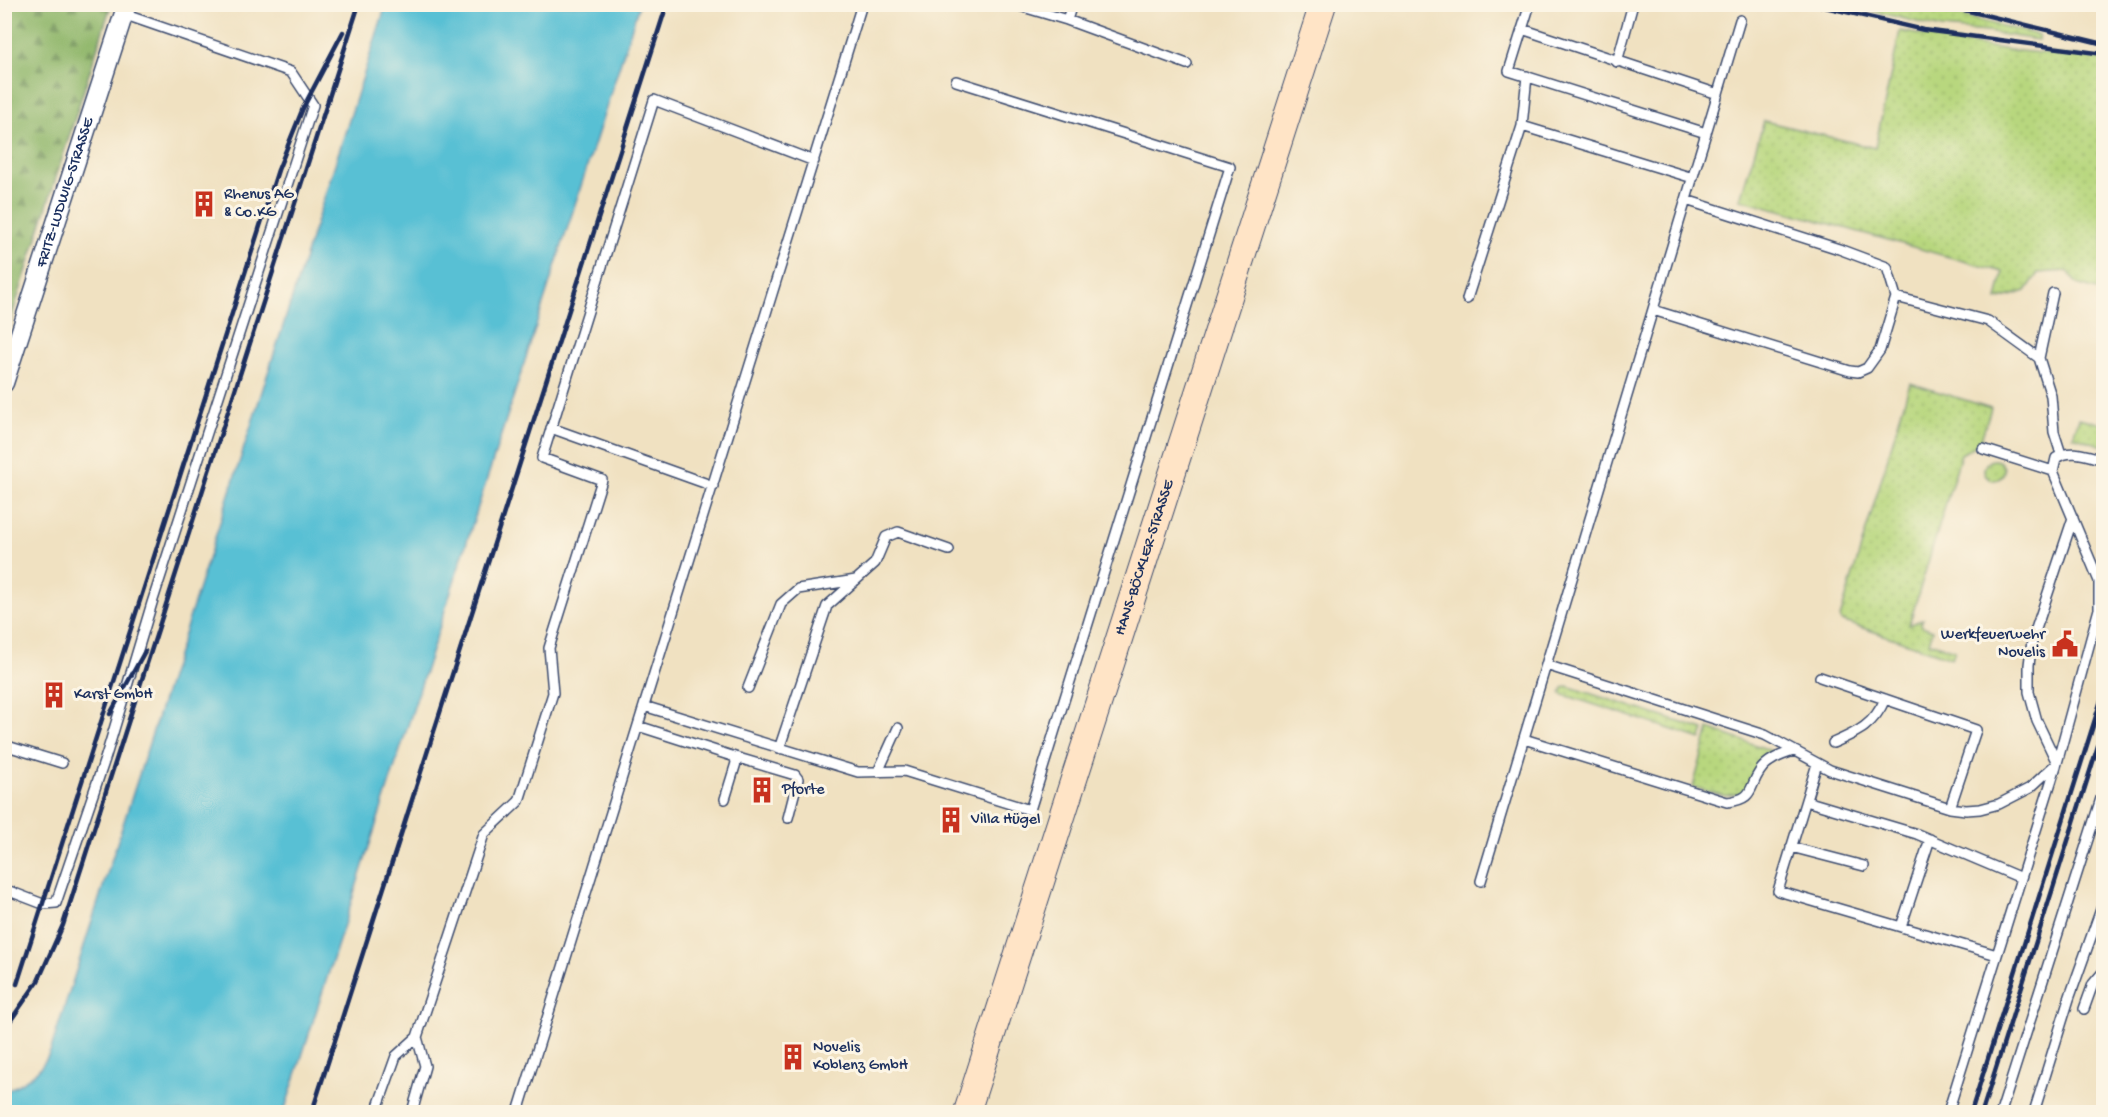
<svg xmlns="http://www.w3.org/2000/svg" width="2108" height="1117" font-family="'Gochi Hand',sans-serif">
	<defs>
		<pattern id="grass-dots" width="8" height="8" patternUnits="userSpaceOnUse" patternTransform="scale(1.5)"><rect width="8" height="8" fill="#b8d77e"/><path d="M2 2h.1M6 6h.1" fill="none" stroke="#9eb96f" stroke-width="1.8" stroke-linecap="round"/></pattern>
		<pattern id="forest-firs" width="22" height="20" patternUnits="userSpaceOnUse" patternTransform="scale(1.5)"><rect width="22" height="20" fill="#92b86d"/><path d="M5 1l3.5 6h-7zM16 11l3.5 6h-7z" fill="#76965d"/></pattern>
	</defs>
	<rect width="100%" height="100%" fill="#fcf5e5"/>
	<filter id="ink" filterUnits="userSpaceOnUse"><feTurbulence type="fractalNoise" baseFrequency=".0167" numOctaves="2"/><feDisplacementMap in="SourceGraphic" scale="12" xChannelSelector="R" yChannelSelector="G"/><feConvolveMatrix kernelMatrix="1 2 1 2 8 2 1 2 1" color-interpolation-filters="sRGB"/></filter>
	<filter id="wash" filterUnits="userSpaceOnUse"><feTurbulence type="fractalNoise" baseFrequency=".008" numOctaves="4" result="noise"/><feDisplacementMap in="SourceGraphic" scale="24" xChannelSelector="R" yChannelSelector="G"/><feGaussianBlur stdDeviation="1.35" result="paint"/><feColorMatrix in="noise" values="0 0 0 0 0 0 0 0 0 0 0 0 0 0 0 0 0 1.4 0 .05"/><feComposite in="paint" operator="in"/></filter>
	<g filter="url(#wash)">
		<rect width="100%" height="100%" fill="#f0e1c1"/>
		<path fill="url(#grass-dots)" stroke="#6a836e" stroke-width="1.5" d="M1848,5H1916L2039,35L2038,40L1986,32L1942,28Z
			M1900,31L1958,42L2009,50L2103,59V292L2077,284L2067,271L2038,273L2026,291L1997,300L2003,272L1740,199L1764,121L1875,148Z
			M1910,383L1991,408L1980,443L1961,454L1909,625L1923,619L1921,623L1922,626L1933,630L1929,642L1955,650L1952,658L1842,621L1840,618Z
			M2079,418L2103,424V446L2073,436Z
			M1984 470a10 10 0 1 1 20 0a10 10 0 1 1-20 0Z
			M1567,686L1704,730L1701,739L1561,694L1563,688Z
			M1709,729L1767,749L1773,753L1755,771L1750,786L1741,793L1725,796L1693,787Z"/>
		<path fill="url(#forest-firs)" stroke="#567466" stroke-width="1.5" d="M5,4L111,5L5,338L4,5Z"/>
		<path fill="#58c0d4" stroke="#3a7899" stroke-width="1.5" d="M386,5H639L284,1112H5V1092C25,1081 40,1074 50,1052Z"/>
	</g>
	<g filter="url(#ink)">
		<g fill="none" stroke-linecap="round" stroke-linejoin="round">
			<g stroke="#3b4a6d" stroke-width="12">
				<path id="lane" d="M1013,4L1067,20L1072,4
					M1530,4L1509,71L1706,133
					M1067,20L1187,64
					M1522,29L1718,94
					M1617,62L1633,4
					M1522,126L1693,178
					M1896,297L1988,321L2039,358L2051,396L2054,432L2061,454
					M1467,299L1522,126L1527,76
					M1653,310L1850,371L1858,372L1867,368L1880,350L1896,297L1887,267L1839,249L1686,200
					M2039,358L2053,293
					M551,428L713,486
					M1983,449L2053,471
					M1546,665L1765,735L1830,770L1950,808L1966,810L1980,809L1999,804L2030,788L2057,763L2037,721L2029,692V665L2032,641L2073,518
					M1820,677L1976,730L1950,808
					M748,688L781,604L798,589L856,580
					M644,706L862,4
					M638,726L735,757L736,763L725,799
					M1524,739L1727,802C1755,799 1748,788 1760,771C1767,760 1781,755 1793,751
					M1833,743C1858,732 1874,725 1885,699
					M4,745L62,763
					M779,749L827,606L875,563L886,537L898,532L949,550
					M735,757L795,775L798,779L788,818
					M1817,764L1778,891L1997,955
					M878,772L898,728
					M1806,801L1917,834L2021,878
					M1791,847L1864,866
					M1481,881L1740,20
					M4,889L43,904L56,903L106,756L152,603L313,105L291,72L123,14
					M1901,927L1930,839
					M2084,1009L2093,984L2104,971
					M376,1112L396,1056L417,1037L484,834L519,801L553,693L549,648L602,480L542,458L654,100L814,161
					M412,1112L425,1066L417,1037
					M518,1112L644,706L858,772L904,771L1030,810L1230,167L956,81
					M1948,1112L2057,763L2099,609V581L2053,471L2056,458C2071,448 2088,456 2104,460
					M2001,1112L2104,789
					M2034,1112L2069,999L2104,901"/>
			</g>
			<g stroke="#3b4a6d" stroke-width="21">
				<g id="street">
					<path id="s1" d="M4,383L127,4"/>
				</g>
			</g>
			<g stroke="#3b4a6d" stroke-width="28">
				<g id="secondary">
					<path id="s2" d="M967,1112L1323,4"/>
				</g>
			</g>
			<use href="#lane" stroke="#fff" stroke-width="9"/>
			<use href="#street" stroke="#fff" stroke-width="18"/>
			<use href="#secondary" stroke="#ffe4c6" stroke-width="26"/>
			<path stroke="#1b2f5e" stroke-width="4.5" d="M1812,4L1924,30L2104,54
				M1940,4L2104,44
				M110,714L145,651
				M17,984L278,170L303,108L343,32
				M4,1030L38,981L63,925L359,4
				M312,1112L667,4
				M1971,1112L2104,691
				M1982,1112L2104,727"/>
		</g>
	</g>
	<defs>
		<g id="building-bare" transform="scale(2.07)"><path d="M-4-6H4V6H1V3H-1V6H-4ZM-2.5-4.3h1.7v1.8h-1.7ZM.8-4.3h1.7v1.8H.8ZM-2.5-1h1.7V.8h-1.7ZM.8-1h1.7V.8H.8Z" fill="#c8321e" stroke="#fcf5e5" stroke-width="2.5" paint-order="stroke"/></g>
		<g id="civic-bare" transform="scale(2.07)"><path d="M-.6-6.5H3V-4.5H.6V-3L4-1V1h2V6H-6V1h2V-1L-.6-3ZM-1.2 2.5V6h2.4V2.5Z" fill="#c8321e" stroke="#fcf5e5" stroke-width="2.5" paint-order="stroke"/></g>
	</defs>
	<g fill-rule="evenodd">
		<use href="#building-bare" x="204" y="204"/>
		<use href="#civic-bare" x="2065" y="644"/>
		<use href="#building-bare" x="54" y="695"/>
		<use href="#building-bare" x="762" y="790"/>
		<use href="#building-bare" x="951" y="820"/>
		<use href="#building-bare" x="793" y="1057"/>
	</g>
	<g text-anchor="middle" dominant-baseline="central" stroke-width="6" stroke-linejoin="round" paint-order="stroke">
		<g font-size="16" fill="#1b2f5e" stroke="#fcf5e5">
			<text stroke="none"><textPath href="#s1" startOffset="200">FRITZ-LUDWIG-STRASSE</textPath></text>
			<text stroke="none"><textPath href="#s2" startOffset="582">HANS-BÖCKLER-STRASSE</textPath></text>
		</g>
		<g font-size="16" fill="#1b2f5e" stroke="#fcf5e5" text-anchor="start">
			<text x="224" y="195">Rhenus AG<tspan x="224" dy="18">&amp; Co.KG</tspan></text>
			<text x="2045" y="635" text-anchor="end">Werkfeuerwehr<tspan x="2045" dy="18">Novelis</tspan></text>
			<text x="74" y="695">Karst GmbH</text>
			<text x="782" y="790">Pforte</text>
			<text x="971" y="820">Villa Hügel</text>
			<text x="813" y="1048">Novelis<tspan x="813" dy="18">Koblenz GmbH</tspan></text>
		</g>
	</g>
	<rect width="2108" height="1117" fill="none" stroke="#fcf5e5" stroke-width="24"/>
</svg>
